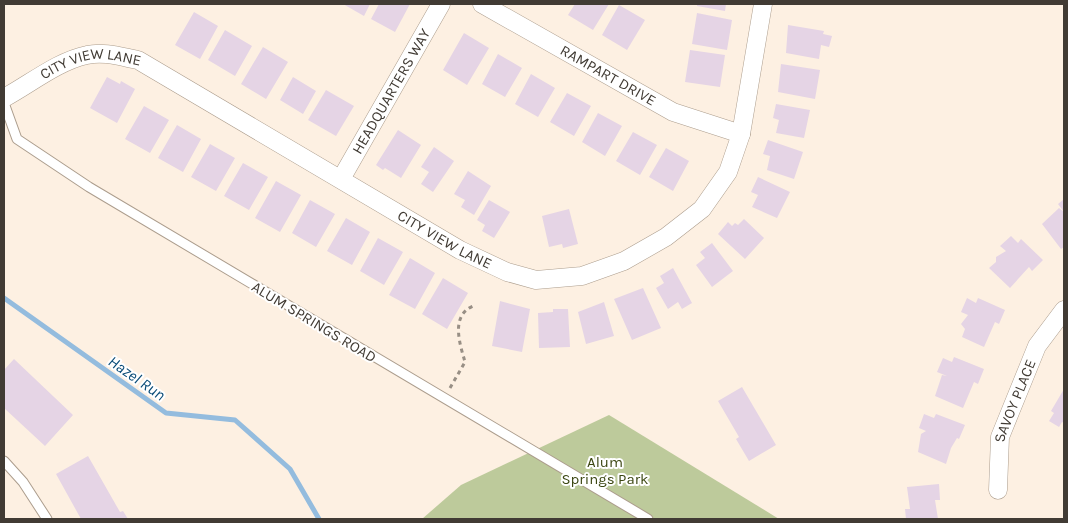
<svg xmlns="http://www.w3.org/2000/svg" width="1068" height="523" font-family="Karla,sans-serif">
	<rect width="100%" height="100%" fill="#fdf0e2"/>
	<path fill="#bdca9b" d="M609,415L779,519H422L461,485Z"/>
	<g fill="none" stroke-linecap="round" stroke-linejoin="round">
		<path stroke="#94bcde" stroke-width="5" d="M4,298L166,413L235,420L290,469L319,519"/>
	</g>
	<path fill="#e5d4e5" d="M343,4H370L364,16Z
		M379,4H410L395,32L371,19Z
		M575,4H609L593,30L568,15Z
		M697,4H726L725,11L697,6Z
		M619,5L645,20L627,50L602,35Z
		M194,12L218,26L200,59L175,45Z
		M697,13L732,20L727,50L692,44Z
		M788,25L824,31L823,34L832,36L829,47L821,45L819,59L786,53Z
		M225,30L252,46L235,76L208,60Z
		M464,33L489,48L467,85L443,70Z
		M263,47L288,62L266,99L241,84Z
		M690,50L725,55L720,87L685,82Z
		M498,54L522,68L505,97L482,84Z
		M781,64L820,70L815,99L778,92Z
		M531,74L555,88L538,117L515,104Z
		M107,77L120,84L121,81L135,89L117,123L90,108Z
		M293,77L316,91L303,114L280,100Z
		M326,90L354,106L336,136L308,120Z
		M567,93L591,106L574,136L550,122Z
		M776,104L810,110L804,138L776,133L779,120L773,118Z
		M144,106L169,120L150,153L125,139Z
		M598,113L622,126L605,156L582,142Z
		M177,125L201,139L183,172L158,158Z
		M398,130L421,145L401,178L385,168L383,170L376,165Z
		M633,132L657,145L640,175L616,161Z
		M768,140L803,152L794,179L767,170L770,156L763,154Z
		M210,144L235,158L216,191L191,177Z
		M434,147L454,161L433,192L421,184L429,172L421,167Z
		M666,148L689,161L673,191L649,177Z
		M243,163L268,177L249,210L224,196Z
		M468,171L491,186L474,215L461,207L465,200L454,194Z
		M758,177L790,192L777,218L752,207L758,195L751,192Z
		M276,181L301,195L280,232L255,218Z
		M1064,199V247L1061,249L1042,224L1059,208L1064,212L1058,204Z
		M310,200L335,214L316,247L292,233Z
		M489,200L510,212L494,238L482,231L485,225L477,220Z
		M569,209L578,244L563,248L562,244L549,247L542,216Z
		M346,218L370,232L352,265L327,251Z
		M744,219L764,238L745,259L718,234L728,222L732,226L735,223L738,225Z
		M1011,236L1018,243L1021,239L1043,260L1032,271L1029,267L1010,288L989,268L996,262V257L1006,251L1000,246Z
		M378,238L403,252L384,285L360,271Z
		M712,243L733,271L712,287L696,265L705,258L700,252Z
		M410,258L435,273L415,309L389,295Z
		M673,268L692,303L682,309L678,302L668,309L656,288L664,283L660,276Z
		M443,278L468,293L447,329L422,314Z
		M643,288L661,328L632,340L614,299Z
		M967,298L976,303L978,298L1005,310L999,324L995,322L984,347L962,337L965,329L961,324L968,315L961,312Z
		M500,301L530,309L522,352L492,346Z
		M604,302L614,336L586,344L578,312Z
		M553,309H568L570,347L539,348L538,313L553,312Z
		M954,357L984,369L978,384L974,382L963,408L935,396L942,375L947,376L937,372L943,358L952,362Z
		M14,359L73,415L45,446L4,408V370Z
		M742,387L776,445L749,461L736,439L739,437L718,401Z
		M1064,389V423L1062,422L1059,427L1049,421L1054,413L1051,411Z
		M924,414L934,418L936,414L965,425L959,439L957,438L951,448L946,464L918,452L921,434L926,431L919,428Z
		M88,456L120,512L123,511L128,519H81L56,474Z
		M939,484L940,500H935L938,519H906L905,509H910L907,487Z"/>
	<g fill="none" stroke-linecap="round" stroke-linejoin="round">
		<g stroke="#ac9d8d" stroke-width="11">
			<path id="lane" d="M4,103L17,139L89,187L648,519
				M4,461L23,482L47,519"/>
		</g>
		<g stroke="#ac9d8d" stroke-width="19">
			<g id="street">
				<path id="s1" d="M482,4L673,112L741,134"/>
				<path id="s2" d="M4,98C30,84 58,61 87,55C104,51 122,57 138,60L460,250L507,272L536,280L582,276L624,261L666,237L702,209L728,172L741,134L763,4"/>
				<path id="s3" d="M341,179L441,4"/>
				<path id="s4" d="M998,490L1000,437L1037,346L1064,310"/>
			</g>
		</g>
		<path stroke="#988f85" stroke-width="3" stroke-dasharray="4 4" stroke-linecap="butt" d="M450,388L465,362C460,344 450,316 473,306"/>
		<use href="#lane" stroke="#fff" stroke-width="9"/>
		<use href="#street" stroke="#fff" stroke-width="18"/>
	</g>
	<g text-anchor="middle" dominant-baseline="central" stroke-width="4" stroke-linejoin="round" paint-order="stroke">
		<g font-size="15" fill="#413b34" stroke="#fff">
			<text stroke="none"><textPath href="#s2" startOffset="96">CITY VIEW LANE</textPath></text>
			<text stroke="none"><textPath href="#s1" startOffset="145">RAMPART DRIVE</textPath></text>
			<text stroke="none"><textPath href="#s3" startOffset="101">HEADQUARTERS WAY</textPath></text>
			<text stroke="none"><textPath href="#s2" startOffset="501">CITY VIEW LANE</textPath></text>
			<text transform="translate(314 322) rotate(31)">ALUM SPRINGS ROAD</text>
			<text stroke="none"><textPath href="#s4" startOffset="92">SAVOY PLACE</textPath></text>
		</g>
		<g font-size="15" fill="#3b4611" stroke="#fff">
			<text x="605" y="462">Alum<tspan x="605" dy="17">Springs Park</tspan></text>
		</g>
		<g font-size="16" font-style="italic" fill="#094b77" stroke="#fff">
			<text transform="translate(137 378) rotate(35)">Hazel Run</text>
		</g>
	</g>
	<rect width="1068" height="523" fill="none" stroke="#413b34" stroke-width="10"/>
</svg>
